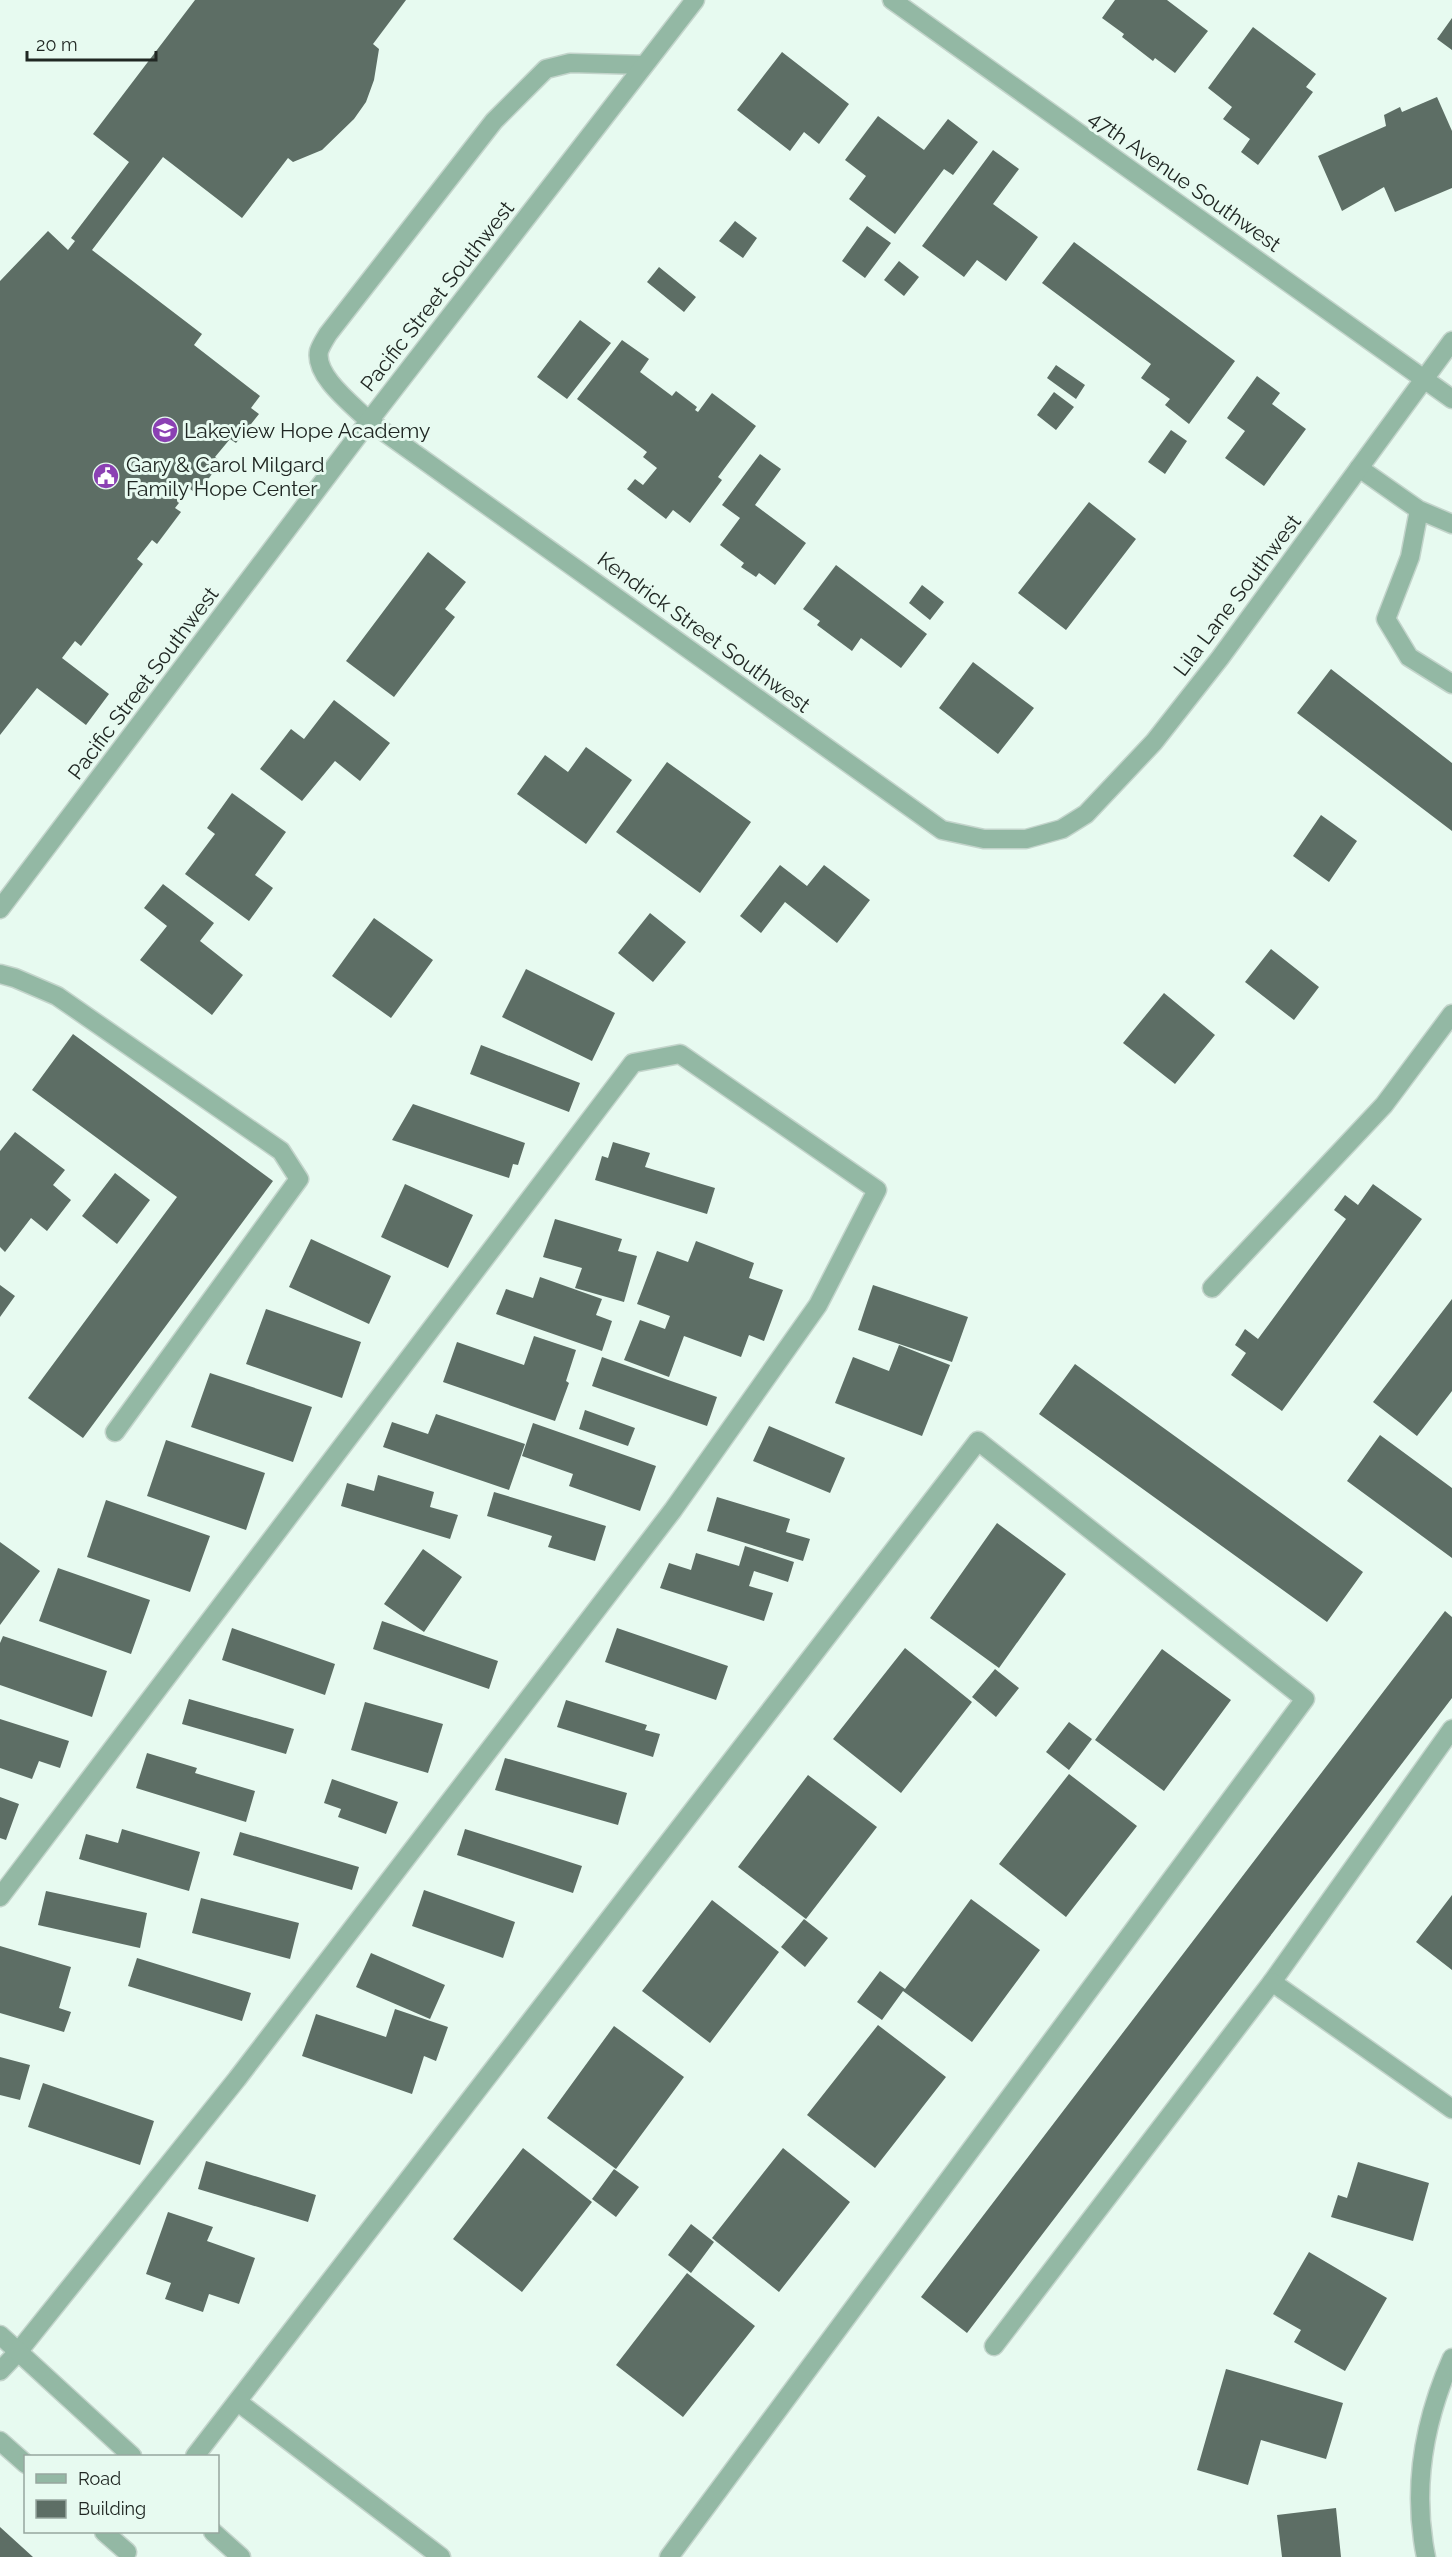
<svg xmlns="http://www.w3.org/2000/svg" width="1452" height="2557" font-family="Raleway,sans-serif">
	<rect width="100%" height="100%" fill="#e7faf0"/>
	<path fill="#5d6e65" d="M195,0H406L373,44L379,49L374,80L366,102L354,119L322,150L293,162L288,158L242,218L163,157L92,250L202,334L194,345L260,396L251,408L259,414L236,443L230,439L215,457L221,462L197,494L190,489L175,508L181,512L157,544L152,540L137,559L143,564L81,646L75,641L62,658L109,694L86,725L37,688L0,735V281L48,231L68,250L75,241L71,238L129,162L93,134Z
		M1115,0H1167L1208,31L1175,73L1155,58L1153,61L1122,37L1124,34L1102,18Z
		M1452,18V50L1437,39Z
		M1253,27L1316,74L1306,87L1313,92L1258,165L1241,152L1250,139L1223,119L1232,107L1208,88Z
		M782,52L849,104L819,144L804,132L790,151L737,110Z
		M1437,97L1452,131V188L1395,212L1384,187L1342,211L1318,156L1386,126L1384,115L1400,107L1402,112Z
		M878,116L924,150L948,119L978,142L953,175L944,169L895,234L849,199L866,176L845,160Z
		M993,150L1019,169L993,204L1038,237L1006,281L977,260L964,277L922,246Z
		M735,221L757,238L743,258L719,241Z
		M867,226L891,243L865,278L842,261Z
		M1074,242L1235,361L1189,424L1165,405L1170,399L1141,378L1151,364L1042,283Z
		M899,261L919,277L904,296L884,280Z
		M659,267L696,297L684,312L647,282Z
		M580,320L611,343L567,399L537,377Z
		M622,340L649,359L640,372L672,396L676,391L697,407L695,410L698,412L712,393L756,426L718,477L722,480L690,523L673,510L666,519L627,489L635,479L643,485L657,468L643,457L647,452L577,399Z
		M1056,365L1085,385L1076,399L1047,378Z
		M1257,376L1280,393L1272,404L1306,429L1264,486L1225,458L1245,431L1227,418Z
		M1054,392L1074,407L1056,430L1037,415Z
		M1171,430L1187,441L1165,474L1148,462Z
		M760,454L781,469L755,505L806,543L775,585L759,573L756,577L741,567L744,563L720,545L740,518L722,505Z
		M1089,502L1136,539L1066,630L1018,593Z
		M428,552L466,582L445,609L455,617L394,697L346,661Z
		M836,565L927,634L901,668L861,638L852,651L817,625L820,621L803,609Z
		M922,585L944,602L930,620L909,603Z
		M973,662L1034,708L998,754L939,708Z
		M1331,669L1452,763V831L1297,713Z
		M334,700L390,743L360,781L335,761L302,801L260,769L291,729L304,739Z
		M586,747L632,780L586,844L517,794L545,755L568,772Z
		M667,762L751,822L700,893L616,832Z
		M232,793L286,832L255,875L273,888L249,921L185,874L215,834L207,828Z
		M1321,815L1357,841L1329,882L1293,856Z
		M780,865L807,886L824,865L870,900L837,943L785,902L761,933L740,916Z
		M163,884L214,923L200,941L243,975L212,1015L140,960L167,926L144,908Z
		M650,913L686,942L653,982L618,953Z
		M374,918L433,960L391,1018L332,976Z
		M1271,949L1319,987L1294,1020L1245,982Z
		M526,969L615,1013L592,1061L502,1017Z
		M1164,993L1215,1035L1175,1084L1123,1043Z
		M73,1034L273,1181L83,1438L28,1398L177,1197L32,1090Z
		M481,1045L580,1083L569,1112L470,1074Z
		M413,1104L525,1143L518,1165L513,1164L509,1178L392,1140Z
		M15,1132L65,1170L53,1185L71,1200L47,1231L31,1218L5,1252L0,1247V1151Z
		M613,1142L650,1153L645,1167L715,1188L707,1214L595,1180L602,1156L608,1158Z
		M115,1173L150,1200L117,1244L82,1216Z
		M405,1184L473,1215L448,1268L381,1237Z
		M1373,1184L1422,1219L1282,1411L1231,1375L1246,1353L1235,1345L1245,1329L1258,1339L1346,1219L1334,1210L1345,1195L1358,1205Z
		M555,1219L622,1239L618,1251L637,1256L624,1302L575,1288L582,1268L543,1257Z
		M311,1239L391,1276L369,1324L289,1287Z
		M696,1241L754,1263L749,1278L783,1290L764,1341L749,1335L741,1357L684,1336L669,1377L624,1360L640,1320L665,1329L670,1316L637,1304L657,1251L688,1262Z
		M540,1277L602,1299L596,1315L612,1321L602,1351L496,1314L506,1289L533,1298Z
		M0,1285L15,1296L0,1317Z
		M873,1285L968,1317L952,1362L858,1330Z
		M1452,1299V1391L1417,1436L1373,1402Z
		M266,1309L361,1342L342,1398L246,1364Z
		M534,1336L576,1350L566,1381L569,1383L555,1421L443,1382L457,1342L524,1365Z
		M899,1345L950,1365L922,1436L835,1403L853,1357L889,1371Z
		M602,1357L717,1397L707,1426L592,1386Z
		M1075,1364L1363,1572L1327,1622L1039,1414Z
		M210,1373L312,1407L293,1462L191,1427Z
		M585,1410L635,1428L628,1446L579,1429Z
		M436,1414L525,1444L509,1490L383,1447L392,1422L428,1434Z
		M533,1423L656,1466L640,1511L569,1486L573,1474L522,1456Z
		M769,1426L845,1458L830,1493L753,1461Z
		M1380,1435L1452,1488V1558L1347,1481Z
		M166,1440L265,1473L246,1530L147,1496Z
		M378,1475L434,1492L430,1507L458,1515L450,1539L341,1506L347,1483L374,1491Z
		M494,1492L606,1526L595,1561L548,1547L552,1536L487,1516Z
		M717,1497L790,1519L786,1532L810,1539L803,1561L707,1531Z
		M106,1500L210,1536L190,1592L87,1557Z
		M997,1523L1066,1574L999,1668L930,1618Z
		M0,1542L40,1571L0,1625Z
		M745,1546L794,1562L788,1582L754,1571L749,1586L773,1593L764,1621L660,1588L669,1563L691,1570L696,1553L739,1566Z
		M423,1549L462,1577L424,1632L384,1604Z
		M58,1568L150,1600L131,1654L39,1621Z
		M1445,1611L1452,1617V1698L967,2333L921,2297Z
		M382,1621L498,1661L489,1689L373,1649Z
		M232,1628L335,1664L325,1695L222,1660Z
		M617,1628L728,1666L716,1700L605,1662Z
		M3,1636L107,1671L92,1717L0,1685V1643Z
		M905,1648L972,1702L901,1793L833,1739Z
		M1162,1649L1231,1700L1164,1791L1095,1740Z
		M995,1669L1019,1688L996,1717L972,1697Z
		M189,1699L294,1729L286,1754L182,1724Z
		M566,1700L647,1725L645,1730L660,1734L653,1757L557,1727Z
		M365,1702L443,1724L428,1773L351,1750Z
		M0,1719L69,1741L60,1768L39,1761L32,1779L0,1768Z
		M1069,1722L1092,1739L1069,1770L1046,1752Z
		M147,1753L197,1768L195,1773L255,1791L246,1822L136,1788Z
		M505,1758L627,1793L618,1825L495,1790Z
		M1069,1774L1137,1826L1066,1917L999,1864Z
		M808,1775L877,1827L806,1919L738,1867Z
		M332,1779L398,1802L386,1834L338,1817L341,1809L324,1803Z
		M0,1797L19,1804L6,1840L0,1838Z
		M122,1829L200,1852L189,1891L79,1859L86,1834L118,1843Z
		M465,1829L582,1866L573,1893L457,1855Z
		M240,1832L359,1867L352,1890L233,1855Z
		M424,1890L515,1922L503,1958L412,1926Z
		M46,1891L147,1913L140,1948L38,1925Z
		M1452,1895V1970L1416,1942Z
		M201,1898L299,1923L290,1959L192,1933Z
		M971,1899L1040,1950L972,2042L903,1991L882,2020L857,2002L880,1971L905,1989Z
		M712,1900L779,1952L710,2043L642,1991Z
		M804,1919L828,1938L805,1967L781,1947Z
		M0,1946L71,1967L59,2008L71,2012L64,2032L0,2013Z
		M371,1953L445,1985L430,2019L356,1987Z
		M137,1958L251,1993L242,2021L128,1986Z
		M395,2009L448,2027L436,2061L424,2056L412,2094L302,2056L316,2014L386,2037Z
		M878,2025L946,2077L875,2168L807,2115Z
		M614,2026L684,2077L616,2169L547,2118Z
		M0,2057L30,2065L20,2100L0,2095Z
		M43,2083L154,2121L140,2165L28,2127Z
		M523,2148L592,2202L522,2292L453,2239Z
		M783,2148L850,2202L779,2292L712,2238Z
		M206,2161L316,2195L308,2222L198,2189Z
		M1358,2162L1429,2183L1413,2241L1331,2217L1338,2195L1347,2198Z
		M614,2169L639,2187L616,2217L592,2199Z
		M168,2212L213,2227L207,2241L255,2258L239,2304L209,2294L203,2312L165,2299L171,2283L146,2274Z
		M691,2224L714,2242L691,2273L668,2255Z
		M1309,2252L1387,2298L1345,2371L1294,2342L1301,2330L1273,2314Z
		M687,2273L755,2326L683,2417L616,2365Z
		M1226,2369L1343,2403L1326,2459L1261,2440L1248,2485L1197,2470Z
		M1336,2508L1341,2557H1282L1277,2515Z
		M0,2527L33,2557H0Z"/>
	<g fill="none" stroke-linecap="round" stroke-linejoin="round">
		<g stroke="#c3d4cb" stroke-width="21">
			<path id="service" d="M369,421C353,405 314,376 319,351C321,345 325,339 328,334L494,121L546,69L570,63L644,65
				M1359,468L1419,510L1452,524
				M1419,510L1410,557L1386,619L1409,657L1452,684
				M0,974L15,978L57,996L281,1151L299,1179L115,1432
				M1212,1288L1384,1105L1452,1014
				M0,1897L633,1063L680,1054L877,1190L818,1305L673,1510L237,2079L18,2352L0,2371
				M994,2346L1272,1982L1452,1729
				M238,2402L441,2557
				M0,2441L26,2464
				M195,2456L978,1441L1305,1699L669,2557
				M104,2532L127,2552"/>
		</g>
		<g stroke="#c3d4cb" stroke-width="21">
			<path id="minor" d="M892,0L1452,399
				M369,421L942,830L984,839H1026L1062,829L1086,814L1154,742L1220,658L1452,341
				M0,909L369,421L695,0
				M1272,1982L1452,2109
				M1426,2557C1412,2489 1424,2421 1452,2358"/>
		</g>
		<g stroke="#c3d4cb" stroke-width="21">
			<path id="tertiary" d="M0,2335L132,2456
				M213,2532L241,2557"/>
		</g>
		<use href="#service" stroke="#93b8a4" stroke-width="18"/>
		<use href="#minor" stroke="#93b8a4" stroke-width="18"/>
		<use href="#tertiary" stroke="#93b8a4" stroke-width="18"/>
	</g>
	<defs>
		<g id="school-disc" transform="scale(1.35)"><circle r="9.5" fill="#8b41b3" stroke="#e7faf0"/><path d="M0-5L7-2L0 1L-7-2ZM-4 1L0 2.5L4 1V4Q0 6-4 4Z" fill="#fff"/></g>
		<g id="civic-disc" transform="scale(1.35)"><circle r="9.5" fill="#8b41b3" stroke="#e7faf0"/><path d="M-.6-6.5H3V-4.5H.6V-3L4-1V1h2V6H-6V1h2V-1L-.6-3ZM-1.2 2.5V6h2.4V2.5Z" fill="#fff"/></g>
	</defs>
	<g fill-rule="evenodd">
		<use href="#school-disc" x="165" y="430"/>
		<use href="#civic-disc" x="106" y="476"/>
	</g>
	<g text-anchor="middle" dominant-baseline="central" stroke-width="6" stroke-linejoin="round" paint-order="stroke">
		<g font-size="21" fill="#202723" stroke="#e7faf0">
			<text transform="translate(1185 181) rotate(35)">47th Avenue Southwest</text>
			<text transform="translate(437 296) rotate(-52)">Pacific Street Southwest</text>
			<text transform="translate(1237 595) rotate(-53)">Lila Lane Southwest</text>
			<text transform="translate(704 632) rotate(36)">Kendrick Street Southwest</text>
			<text transform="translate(143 683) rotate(-53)">Pacific Street Southwest</text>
		</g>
		<g font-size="21" fill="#202723" stroke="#e7faf0" text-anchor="start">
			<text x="184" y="430">Lakeview Hope Academy</text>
			<text x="126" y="464">Gary &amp; Carol Milgard<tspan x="126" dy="24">Family Hope Center</tspan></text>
		</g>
	</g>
	<rect x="24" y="2455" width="195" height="78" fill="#e7faf0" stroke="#97a69e" stroke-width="1.5"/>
	<rect x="36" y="2474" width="30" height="9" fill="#93b8a4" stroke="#97a69e" stroke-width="1.5"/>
	<text x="78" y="2485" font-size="18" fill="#202723">Road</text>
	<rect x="36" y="2500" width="30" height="18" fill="#5d6e65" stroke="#97a69e" stroke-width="1.5"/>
	<text x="78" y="2515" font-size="18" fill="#202723">Building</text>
	<path d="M27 51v9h129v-9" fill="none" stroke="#202723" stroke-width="3"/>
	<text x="36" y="51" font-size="18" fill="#202723" stroke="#e7faf0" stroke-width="4.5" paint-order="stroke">20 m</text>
</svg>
